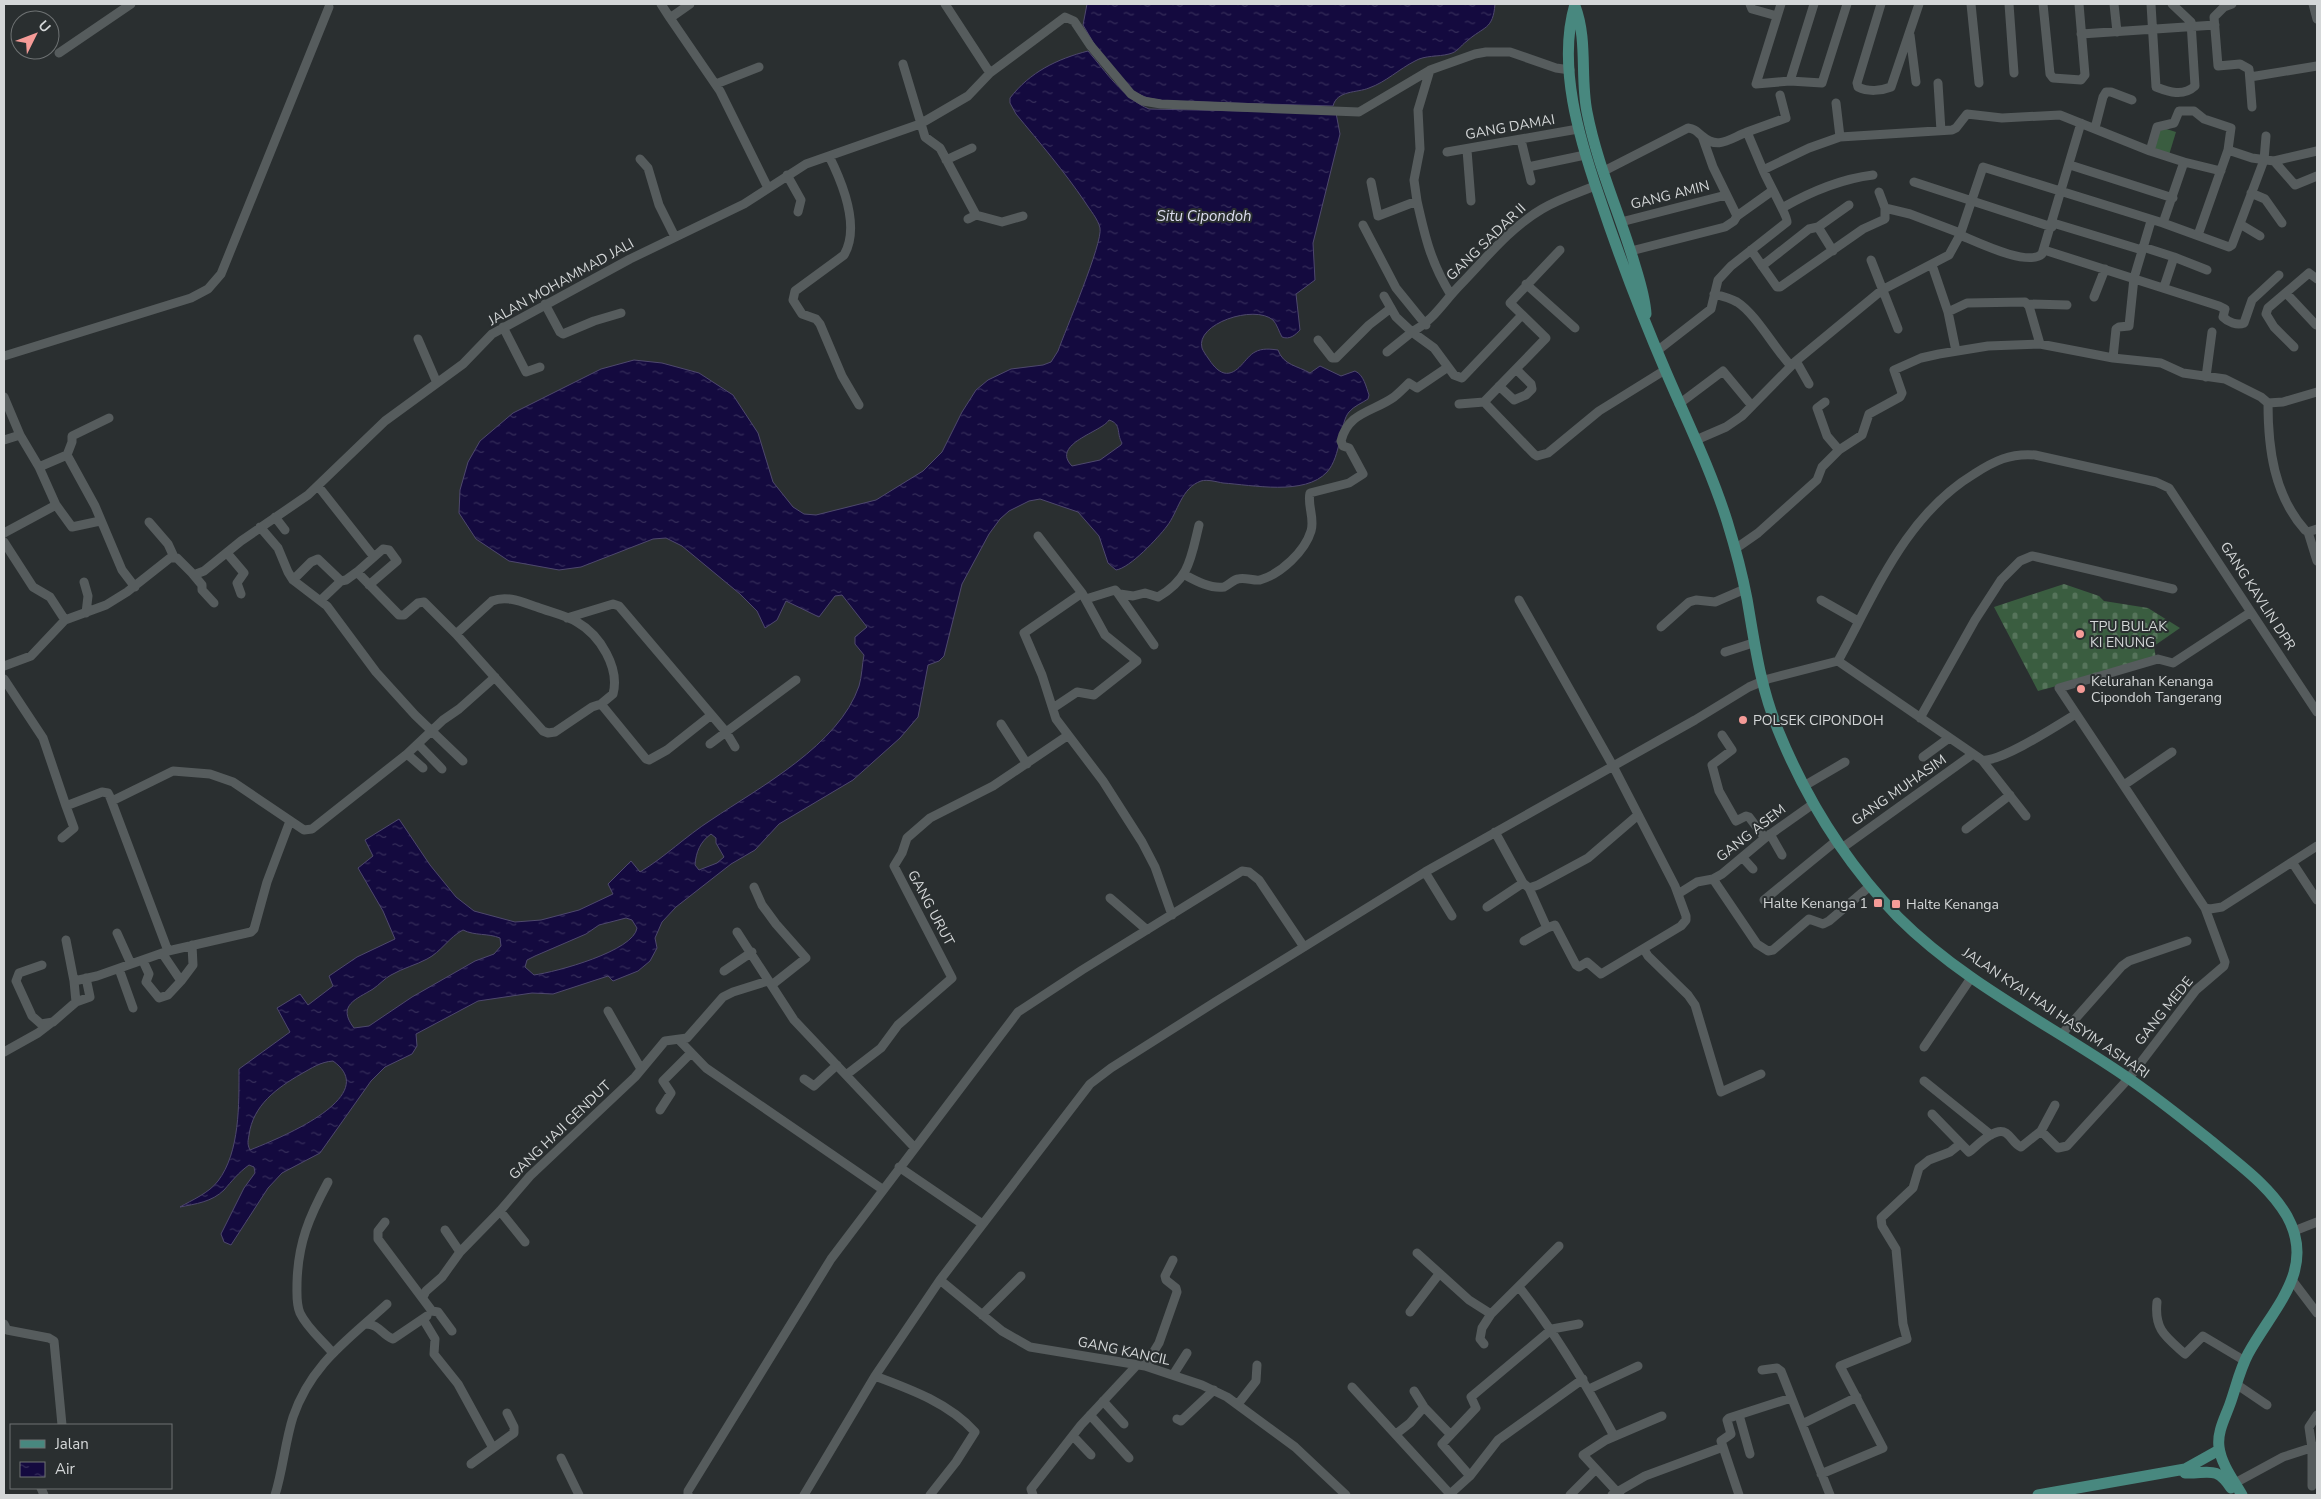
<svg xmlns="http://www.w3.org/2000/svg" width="2321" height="1499" font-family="'Nunito Sans',sans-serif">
	<defs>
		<pattern id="cemetery-stones" width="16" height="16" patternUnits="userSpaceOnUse" patternTransform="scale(1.25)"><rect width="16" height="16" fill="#3a5d40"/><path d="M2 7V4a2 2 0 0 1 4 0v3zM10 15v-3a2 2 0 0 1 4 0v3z" fill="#56745b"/></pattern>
		<pattern id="water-ripples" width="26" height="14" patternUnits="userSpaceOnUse" patternTransform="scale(1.25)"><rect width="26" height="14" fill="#140a3f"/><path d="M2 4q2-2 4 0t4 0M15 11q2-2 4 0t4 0" fill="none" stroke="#352d5a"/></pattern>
	</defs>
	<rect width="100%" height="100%" fill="#2a2f30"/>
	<path fill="#3a5d40" d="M2160,127L2176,132L2169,155L2153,150Z"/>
	<path fill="url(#cemetery-stones)" d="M2064,584L2099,596L2104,601L2148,608L2180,628L2154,646L2156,659L2038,691L1994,607Z"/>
	<path fill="url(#water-ripples)" stroke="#4e486d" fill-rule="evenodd" d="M1087,4H1495C1493,30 1484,26 1467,41C1460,46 1458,52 1449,54C1438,57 1425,55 1415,61C1399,69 1386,82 1369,88C1357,93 1337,90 1333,106L1164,101L1148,98L1135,93L1096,47L1083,25Z
		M1088,51C1106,72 1123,98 1149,109L1336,113L1340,134L1313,243L1315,280L1296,294L1300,330C1295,335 1290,340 1282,337C1279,332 1277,324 1273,320C1254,304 1195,324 1202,348C1203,351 1206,355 1208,358C1212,364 1217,371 1224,373C1238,376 1245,357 1255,352C1262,348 1270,349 1278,350C1283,365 1298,366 1310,373L1320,366L1341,376L1355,371C1364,375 1366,387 1369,395L1368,399C1362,403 1354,406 1349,412C1340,422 1341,457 1327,472C1305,496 1252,485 1223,483C1217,482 1207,479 1201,481C1181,488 1178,512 1167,526C1158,538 1130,568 1116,570L1108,563L1099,536L1078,512L1040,499L1029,501L1009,511L1000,519L989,534L962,584L944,656L939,661L928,665L918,717L900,738L853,780L779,824L755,850L731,864L676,907L662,922L655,938L657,948L650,961L638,971L613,981L608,976L553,994L532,993L478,1001L416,1034L417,1046L412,1054L385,1067L371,1081L320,1153L282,1173L268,1188L231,1245L224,1242L221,1234L244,1188L255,1173L254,1167L249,1165C238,1173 232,1181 224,1190C212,1202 195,1204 180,1207C192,1200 209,1193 218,1181C240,1152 239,1104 239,1069L290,1032L277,1008L300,994L308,1005L333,986L329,976L357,957L395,939L383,911L358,868L373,856L365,840L399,819L430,865L456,897L474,911L515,922L541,920L579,910L613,894L608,884L631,861L640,872C665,857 686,836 711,820C760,787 839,745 859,686C862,676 862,665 864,655L855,644V637L867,627L842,595L835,596L819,617L786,601L777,620L765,628L757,611L740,594L682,546L666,538L653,539L581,567L559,570L509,561L476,539L459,513L460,490L468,462L480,441L513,413L601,369L634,360L662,363L699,373L733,395L758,433L773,482L793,507L804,514L816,515L876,500L923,471L942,452L962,412L976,390L988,380L1011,369L1043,365L1051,362L1058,351C1065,331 1103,243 1100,228C1098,219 1090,210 1085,202C1064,171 1040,143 1016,114L1010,103V98C1030,72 1057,59 1088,51ZM1109,420C1122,424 1116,433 1122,443L1121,445L1100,460L1072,466C1050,444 1102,432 1109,420ZM711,834L716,838V843L724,857L717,863L699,870L695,865C696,852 700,842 711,834ZM626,918L632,920L637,928C634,951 556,972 534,975L525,967L527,960L535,956L586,934L599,925ZM463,930C475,936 488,933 500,938L501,946L494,954L475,961L412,997L369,1026L354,1028C336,1005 357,999 373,989C379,985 385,978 391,975C403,968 416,965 427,959C441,952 449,937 463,930ZM333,1061C384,1097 275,1140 250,1150C247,1144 248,1141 249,1135C253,1105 277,1088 301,1074C312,1068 320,1062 333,1061Z"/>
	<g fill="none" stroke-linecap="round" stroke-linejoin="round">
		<path stroke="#565c5d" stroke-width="9" d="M661,4L670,18L690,4
			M945,4L990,73
			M1750,4L1752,9L1777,16
			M1781,4L1756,84L1790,81L1822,83L1847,4
			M1881,4L1857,83L1858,87C1868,92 1881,91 1891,87L1919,4
			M1971,4L1979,83
			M2009,4L2014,73
			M2043,4L2050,74L2053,78L2081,80L2085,75L2079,4
			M2114,4L2117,32
			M2151,4L2156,87C2169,92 2183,97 2195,86L2191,22L2172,4
			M2232,4L2224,7L2214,17L2218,66L2240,64L2249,69L2252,107
			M2313,4L2317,19
			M670,18L720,91L768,188
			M2081,34L2215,25
			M1910,35L1916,82
			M59,53L131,4
			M903,64L925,137L940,148L976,215L968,219
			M2250,77L2317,66
			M1790,81L1814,4
			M1938,83L1941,131
			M716,84L759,67
			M1836,103L1840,137
			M2095,128L2103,97L2106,92H2111L2132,100
			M1747,132L1786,118L1780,95
			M1702,136L1713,167L1737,216
			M1521,140L1531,181
			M1467,150L1471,201
			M2228,150L2252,158L2274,161L2295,185L2317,176
			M2150,151L2157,127L2174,123L2179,111H2194L2204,119L2231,128L2228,150L2198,235
			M1447,152L1578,129
			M829,156C842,182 861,226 844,255L795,291L793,300L802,314L816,319L820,324L842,376L859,405
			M640,159L648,168L659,205L675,237
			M946,160L972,148
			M2274,161L2317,151
			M2070,165L2173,198
			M1528,167L1585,155
			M1604,171L1688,128C1695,129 1696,131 1702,136C1718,150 1729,139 1747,132L1763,170L1809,148L1840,137L1952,130L1956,128L1967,114L2002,118L2060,115L2150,151L2184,162L2221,171
			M787,175L801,200L798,212
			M1371,182L1378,216L1417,201C1425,237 1431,263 1451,295
			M1914,182L2052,227
			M2251,193L2265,199L2282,223
			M1417,201L1414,180L1420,149L1418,110L1430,70
			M1782,208C1810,192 1840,179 1873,175
			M1885,208L1910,214L1960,233
			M976,215L1002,222L1023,216
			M1621,222L1726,195
			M2053,223L2142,250
			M2163,223L2184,162
			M2240,224L2260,236
			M1363,225L1396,288L1426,325
			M1818,227L1833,251
			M1960,235C1977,242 2028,267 2042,254L2081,123
			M2143,247L2174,257L2164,287
			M1751,250L1777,287H1780L1863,229L1885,219V208L1879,192
			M2044,250L2219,306L2225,309L2223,317C2228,322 2237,326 2244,323L2252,300L2279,275
			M1631,251L1725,227L1734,221L1737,216L1772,191
			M2174,257L2207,270
			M1871,260L1898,329
			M1932,265L1948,312L1956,351
			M1762,266L1809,229L1818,227L1849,205
			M1526,284L1575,328
			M2286,293L2316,325
			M1714,294C1722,296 1730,298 1737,302C1755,313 1775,349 1791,366
			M1384,296L1396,317L1412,332C1434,320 1444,301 1461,284C1486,258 1511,227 1542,209C1559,199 1578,193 1595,186
			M2094,297L2105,269
			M545,304L560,332L563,334L594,321L621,313
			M2028,304L2067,305
			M1948,312L1967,303L2025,302L2029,306L2040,344
			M503,327L526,372L540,367
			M418,339L437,383
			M1318,340L1332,358H1336L1369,325L1391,308
			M2294,347L2274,327L2266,314L2268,308L2309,273L2317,279
			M1657,351L1711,309L1718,280L1731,266L1787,222C1788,217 1767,180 1763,170
			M1387,352L1412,332L1434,348L1454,375L1462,378L1522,315
			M4,356L191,298L208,289L221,274L329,7
			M2113,358L2116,329L2119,327L2129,326L2134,278L2151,221
			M1796,361L1809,384
			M2206,377L2212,332
			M1499,386L1514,400L1526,395L1532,389L1531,384L1516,369
			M4,397L20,435L39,467
			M1484,402L1534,454L1537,456L1548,453L1599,411L1665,370
			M1825,402L1817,408L1827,436L1839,450
			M2268,403C2268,449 2274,495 2305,530L2308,532L2317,529
			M1459,404L1484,402L1546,338L1510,303L1560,250
			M1679,404L1723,371L1752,406
			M109,418L72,436V442L67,455L95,506L122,570L135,587
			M4,440L20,435
			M1696,440L1726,427L1742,416L1796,361L1882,290L1949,255L1960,235L1983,167L2163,223L2229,247L2232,245L2264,160L2266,136
			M318,486L374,557
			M56,505L39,467L67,455
			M275,517L285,530
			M149,522L168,544L174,557
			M260,527L278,548L288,572L293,580L327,606L376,672L415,715L463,761
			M2308,532L2317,561
			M4,533L56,505L72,527L100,521
			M1038,536L1082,593L1024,633L1042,675L1056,719L1103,781L1142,842L1155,867L1172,915
			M4,542L33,587L50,597L65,620
			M1735,549L1758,533L1817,480L1822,467L1839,450L1862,435L1869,414L1900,397L1902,393L1894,370L1921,358L1939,354L1988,346L2040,344L2113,358L2161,363L2183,373L2225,379L2261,397L2268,403L2283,402L2317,392
			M227,553L244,573L237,583L241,594
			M357,572L383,549L389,550L397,561L369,585
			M192,573L202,585V590L214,603
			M1185,575C1196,581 1211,589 1224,587C1229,585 1233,580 1238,579C1245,577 1253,581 1260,580C1281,574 1305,551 1311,531C1315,518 1307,505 1310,493L1349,483L1363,474L1349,448L1343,446L1341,441C1348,412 1373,412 1394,397C1399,393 1404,388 1409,383L1417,388L1448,367
			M293,580L311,562L318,559L341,581L346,580L357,572L399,615H404L418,603L424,602L456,634L492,601C507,595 522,602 537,607C550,612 565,615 577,622C600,635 620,668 613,694L601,704L646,759L649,760L667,750L710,716
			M84,582L88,596L86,613
			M1120,594L1133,596L1145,593L1158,597C1190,579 1191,557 1199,525
			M1086,599L1115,590L1117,592L1154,645
			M321,600L341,581
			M1519,600L1613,766L1675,886L1686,916V920L1681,926L1601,974L1587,962L1579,967L1576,965L1555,925L1547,928
			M1821,600L1858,621
			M2251,612L2173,663L2158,659L2059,688L2205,908L2210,909L2222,907L2317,846
			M567,618L613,604L619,606L726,732L796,680
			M1661,627L1689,602L1696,600L1715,602L1745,589
			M456,634L543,731L548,733L555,732L592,707L601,704
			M1725,652L1753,643
			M1838,661L1982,760C2000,763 2058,725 2076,714
			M4,666L31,656L65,620L106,605L127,592L170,558H177L192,573L196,574L204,571L241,541L308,495L385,421L463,364L492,334L630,259L744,204L806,164L920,124L968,96L990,73L1065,17L1074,21L1090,45L1131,94L1143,101L1161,104L1359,112L1430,70L1475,54L1486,52H1510L1556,68L1570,70
			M4,679L43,738L66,806L102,792L108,793L110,797L168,951
			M1053,708L1077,692L1094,695L1137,661L1105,635L1082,593
			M1920,718L1975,620L2001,580L2020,561L2032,556L2037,557L2173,589
			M1001,724L1027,764
			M1722,735L1732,750L1712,765L1719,791L1736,821L1746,816L1749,817L1765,838
			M418,744L442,769
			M710,744L726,732L735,747
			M407,754L423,768
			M1923,757L1949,738
			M1982,760L2026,816
			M2124,785L2172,752
			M1804,786L1845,762
			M112,801L173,771L210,774L233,782L304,830L312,829L407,754L443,720L459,709L495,677
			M1966,829L2010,795
			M1495,832L1523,883L1529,888L1538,885L1588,858L1638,815
			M1770,834L1782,855
			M62,838L74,828L66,806
			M1842,848L1973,754
			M1743,858L1753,869
			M2292,862L2317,900
			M1425,872L1452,916
			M1713,879L1757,944L1768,951L1773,950L1809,919L1823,924L1829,921L1870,886
			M754,887L762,905L776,924L806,958L773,984
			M1678,894L1697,882L1713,879L1722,874L1765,838L1813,804
			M1110,898L1147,930
			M1764,900L1836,841
			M1487,907L1523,883
			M737,932L794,1020L914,1147
			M117,933L131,964
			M66,940L74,981
			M1524,941L1547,928L1529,888
			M1646,947L1645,951L1648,956L1688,995L1695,1005L1721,1092L1761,1074
			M143,961L149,974L146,982L159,998L168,995L181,981L162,953
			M42,965L19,973L16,981L32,1016L41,1024L53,1022L76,1002L74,981L97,976L168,951L251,932L254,929L267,882L290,821
			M119,969L133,1008
			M724,971L752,952
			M181,981L193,965L192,945
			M76,1002L90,997L86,978
			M608,1011L641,1069
			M2061,1035L2122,966L2129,961L2187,941
			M679,1040L706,1068L882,1189
			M1924,1047L1971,978
			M4,1052L38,1033L51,1023
			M846,1075L881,1048L898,1025L952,978L894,866L902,853L907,838L930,818L993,786L1067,736
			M804,1079L814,1086L837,1065
			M1924,1081L1991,1135
			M660,1110L671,1093L663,1081L691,1053
			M1932,1114L1969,1152C1977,1146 1995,1126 2006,1133C2012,1137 2014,1144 2021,1147L2041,1131L2055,1105
			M2041,1131L2058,1148L2067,1146L2129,1078L2196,990L2224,966L2225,962L2205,908
			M899,1167L981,1223
			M328,1182C309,1217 298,1243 297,1283C297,1294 296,1304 300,1313C307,1328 322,1340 332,1352
			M500,1211L525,1242
			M385,1222L378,1231V1239L432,1311
			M445,1230L460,1252
			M2294,1231L2317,1222
			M1417,1253L1469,1300L1491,1314
			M940,1280L1002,1331L1030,1347L1145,1366L1202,1385L1227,1397L1295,1447L1346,1495
			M2292,1280L2317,1313
			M1519,1287C1556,1334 1586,1384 1614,1436
			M423,1297L426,1291L442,1277L460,1252L500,1211L530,1176L635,1077L665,1041L687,1038L723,997L733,992L768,981
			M2157,1302C2154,1330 2166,1337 2185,1354L2203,1336L2245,1361
			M432,1311L438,1312L452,1331
			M1410,1312L1439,1274
			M982,1315L1021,1276
			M423,1319L435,1339L434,1354L458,1384L493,1448
			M4,1324L7,1330L49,1338L54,1341L62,1425
			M366,1324C379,1324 382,1335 393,1339L427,1316
			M1484,1344L1480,1339L1482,1328L1491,1314L1559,1246
			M1145,1366L1159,1343L1177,1292L1176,1288L1166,1280L1165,1276L1173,1260
			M1762,1370L1777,1368L1781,1371L1830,1495
			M1173,1375L1187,1353
			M875,1376C910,1389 949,1403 975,1432L956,1462L930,1495
			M2236,1384L2267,1405
			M1352,1387L1450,1494
			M1589,1389L1638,1366
			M1414,1391L1424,1407L1450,1434
			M1103,1401L1124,1424
			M1238,1404L1256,1381L1257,1365
			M1090,1415L1129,1458
			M1739,1415L1750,1454
			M1177,1419L1181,1421L1214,1390
			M1802,1424L1857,1397
			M1396,1434L1410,1423L1424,1407
			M1073,1436L1091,1455
			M561,1458L579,1495
			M471,1464L514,1433V1427L507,1413
			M1821,1474L1883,1448L1840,1366L1907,1339L1903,1324L1896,1249L1882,1226L1881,1218L1913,1188L1919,1168L1929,1160L1950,1152L1960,1144
			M1470,1476L1442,1444L1476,1408L1471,1397L1552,1329L1579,1324
			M2235,1483L2283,1457L2317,1446
			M2312,1486V1448L2309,1427L2317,1415
			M41,1488L44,1495
			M275,1495C283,1470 285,1442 293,1417C311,1364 348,1340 387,1304
			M688,1495V1491L831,1259L1018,1012L1082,970L1242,871L1249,872L1259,880L1304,947
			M804,1495L875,1376L940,1280L1090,1084L1111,1068L1215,1002L1425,872L1695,720L1749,687L1768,679L1838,661C1876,592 1905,516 1974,474C1994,461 2010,453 2035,455L2156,482L2169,488L2317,712
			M1033,1495L1031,1489L1081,1425L1137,1365
			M1449,1495L1470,1476L1498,1440L1583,1379
			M1570,1495L1595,1470
			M1612,1495L1645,1476L1723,1447
			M1620,1495L1583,1455L1606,1440L1662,1416
			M1739,1495L1721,1441L1731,1434L1727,1420L1729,1418L1791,1398"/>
		<path stroke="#48887f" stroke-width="11" d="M1575,4C1557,65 1579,138 1599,196C1619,256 1641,314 1666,372C1687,421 1711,470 1727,521C1735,547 1742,573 1747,599C1755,645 1760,686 1778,730C1806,799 1846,863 1898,917C1964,983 2049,1024 2125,1076C2155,1096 2183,1119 2211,1141C2238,1164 2269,1185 2287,1216C2317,1270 2273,1308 2248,1354C2240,1369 2236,1387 2230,1404C2225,1418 2217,1432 2219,1447C2221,1464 2234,1481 2242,1495
			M1575,6C1588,40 1580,77 1587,112C1597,164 1619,212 1634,262C1639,279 1645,296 1646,314
			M2185,1473C2208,1474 2216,1465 2231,1488
			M2038,1495L2185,1469L2219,1450"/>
	</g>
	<g fill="#f59b97" stroke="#2a2f30" stroke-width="2">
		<circle cx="2080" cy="634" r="5"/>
		<circle cx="2081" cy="689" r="5"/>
		<circle cx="1743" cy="720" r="5"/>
		<rect x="1873" y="898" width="10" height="10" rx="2.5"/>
		<rect x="1891" y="899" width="10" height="10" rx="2.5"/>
	</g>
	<g text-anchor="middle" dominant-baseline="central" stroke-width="4" stroke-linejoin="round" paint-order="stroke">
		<g font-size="14" fill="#d4d7d8" stroke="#2a2f30">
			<text transform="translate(1510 127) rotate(-10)">GANG DAMAI</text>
			<text transform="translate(1670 195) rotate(-14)">GANG AMIN</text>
			<text transform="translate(1486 242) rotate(-44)">GANG SADAR II</text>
			<text transform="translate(561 282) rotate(-29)">JALAN MOHAMMAD JALI</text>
			<text transform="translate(2258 596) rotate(57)">GANG KAVLIN DPR</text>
			<text transform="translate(1899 790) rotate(-35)">GANG MUHASIM</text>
			<text transform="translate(1751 833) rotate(-38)">GANG ASEM</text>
			<text transform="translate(931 908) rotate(62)">GANG URUT</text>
			<text transform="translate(2164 1011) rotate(-51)">GANG MEDE</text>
			<text transform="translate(2056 1013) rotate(34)">JALAN KYAI HAJI HASYIM ASHARI</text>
			<text transform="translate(560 1130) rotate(-44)">GANG HAJI GENDUT</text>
			<text transform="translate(1124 1351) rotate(12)">GANG KANCIL</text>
		</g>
		<g font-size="14" fill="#d4d7d8" stroke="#2a2f30" text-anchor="start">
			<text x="2090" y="626">TPU BULAK<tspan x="2090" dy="16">KI ENUNG</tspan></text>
			<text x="2091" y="681">Kelurahan Kenanga<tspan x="2091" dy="16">Cipondoh Tangerang</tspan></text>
			<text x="1753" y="720">POLSEK CIPONDOH</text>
			<text x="1868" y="903" text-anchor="end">Halte Kenanga 1</text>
			<text x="1906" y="904">Halte Kenanga</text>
		</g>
		<g font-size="15" font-style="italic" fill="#dcddf0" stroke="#2a2f30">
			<text x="1204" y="216">Situ Cipondoh</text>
		</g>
	</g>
	<rect width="2321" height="1499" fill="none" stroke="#d4d7d8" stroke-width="10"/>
	<rect x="10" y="1424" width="162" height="65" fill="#2a2f30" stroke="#6e7273"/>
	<rect x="20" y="1440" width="25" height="8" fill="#48887f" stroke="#6e7273"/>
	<text x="55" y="1449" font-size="15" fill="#d4d7d8">Jalan</text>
	<rect x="20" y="1462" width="25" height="15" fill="url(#water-ripples)" stroke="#6e7273"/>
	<text x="55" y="1474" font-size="15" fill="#d4d7d8">Air</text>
	<g transform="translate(35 35) rotate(48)"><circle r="24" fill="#2a2f30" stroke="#6e7273"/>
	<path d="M0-4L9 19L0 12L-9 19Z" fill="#f59b97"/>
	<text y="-8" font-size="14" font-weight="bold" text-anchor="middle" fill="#d4d7d8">U</text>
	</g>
</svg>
